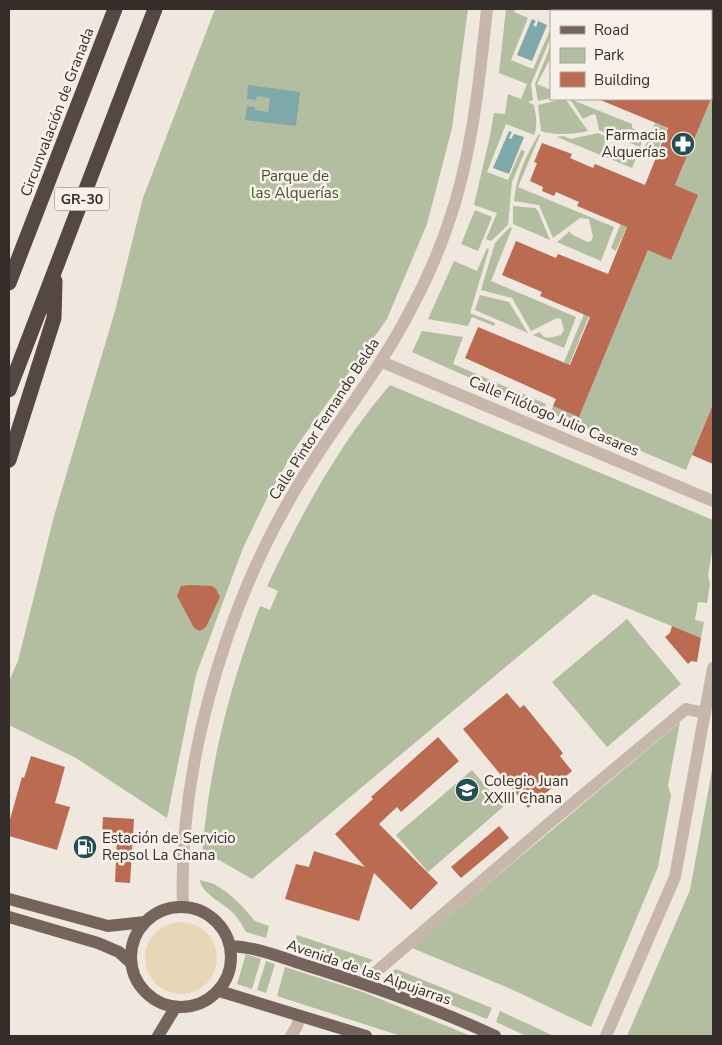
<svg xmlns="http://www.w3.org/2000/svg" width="722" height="1045" font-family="'Nunito Sans',sans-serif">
	<rect width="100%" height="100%" fill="#f0e7de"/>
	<path fill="#b3bd9f" d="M215,9H468L452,128L427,224L387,319L296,447L268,496L243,548L196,675L167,818L76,758L9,725V681L18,661L54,516L115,311L143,198Z
		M506,9H515L514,12L528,18L511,60L533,69L551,28V37L531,84L533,100L528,102L534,105C536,116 538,124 534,135L506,124L487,172L508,180L521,150L525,151L512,182L508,225L491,241L486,239L497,213L474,205L490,136L494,113L505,114L508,94L521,99L527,84L499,73Z
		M551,45V57L537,84L551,90V98L538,101L535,84Z
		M713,94V403L686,470L550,413L553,406L579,416Z
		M563,99L566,100L588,131C573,134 556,136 541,131L538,105Z
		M570,99L632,124V128L645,133L640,147L599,130L596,115L593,114L583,119Z
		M655,123L667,128L656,154L644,149Z
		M598,133L607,137L604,145L636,158L632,168L557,137L563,136L571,139Z
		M539,134L540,135L518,187L614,227L601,261L557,242L570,231L571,234L588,242L591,241L593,237L589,219L580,218L553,238L539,205L514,201C516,178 526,154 539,134Z
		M513,206L535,208L538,211L550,240L513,224Z
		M475,210L492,217L478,251L461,244Z
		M621,223L627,226L616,251L611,248Z
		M510,227L512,228L491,281L576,317L564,348L533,335L540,332C544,341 552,337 561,335L564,330L561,319L557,318L531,331L512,298L481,290L495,243Z
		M487,248L489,249L470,313L495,323L494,326L472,317L468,326L428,319L454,261L477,271Z
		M480,295L509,302L528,333L475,310Z
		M584,314L589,316L569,365L564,362Z
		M422,331L463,337L453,364L479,375L477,381L412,352Z
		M481,376L513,390L511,396L479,382Z
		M390,385L713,520V546L708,575L710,584L707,603L698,602L695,620L704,622L701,638L593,594L252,879L219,860L202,855C209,767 229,688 260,606L270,610L278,591L267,586C301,515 338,445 390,385Z
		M516,391L546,404L543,410L514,397Z
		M627,619L681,684L607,747L552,682Z
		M680,722L668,786L671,795L658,867L591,1027L511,989L412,948Z
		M713,765V1036H627L690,890Z
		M472,770L503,807L428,872L396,835Z
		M200,880L214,884L228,893L241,905L255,921L269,926L266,938L246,932C243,926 239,920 235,915C226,904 201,894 200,880Z
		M297,935L373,960L361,969L293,947Z
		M246,954L261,959L252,989L237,984Z
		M266,961L275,964L266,993L257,990Z
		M285,967L363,992L471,1036H401L277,996Z
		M396,969L492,1008L487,1019L383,978Z
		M500,1011L554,1036H526L496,1022Z"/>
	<path fill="#e8d7b7" d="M145 958a36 36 0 1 1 72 0a36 36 0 1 1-72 0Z"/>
	<path fill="#7fa8aa" d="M532,19L536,21L533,25L536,27L538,21L547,25L532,61L517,55Z
		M248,85L300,92L296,126L245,120L247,106L255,107V110L268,112L270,98L257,96L256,100L247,99Z
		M509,131L512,132L509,138L511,139L514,134L524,137L509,174L493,168Z"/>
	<path fill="#ba6b51" d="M598,99H711L675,185L698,195L671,260L648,250L579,417L553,406L556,399L465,358L478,327L570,365L590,317L540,296L542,292L502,275L516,241L556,258L558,254L608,274L627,227L577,206L579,202L556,192L554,196L542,191L543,187L530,181L537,163L534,162L542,143L572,154L570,158L593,168L595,164L645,185L668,128Z
		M713,404V464L692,455Z
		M189,585L212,586L216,589L220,597L206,627L200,631L194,628L177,596L181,586Z
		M672,626L701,638L697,662L691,661L688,664L665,637L670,633Z
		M507,693L520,708L524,705L563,753L560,756L572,771L528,808L463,729Z
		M438,737L459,761L401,812L397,807L379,824L438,883L411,910L374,873L359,921L285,899L296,864L309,867L314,851L365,867L335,834L373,799L371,797Z
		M31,756L65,767L55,803L70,807L57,850L9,836V823L22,777L24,778Z
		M103,817L134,819L130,883L115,882L117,837L102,836Z
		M499,826L509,838L461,878L451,867Z"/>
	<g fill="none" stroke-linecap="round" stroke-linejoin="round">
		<path stroke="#c7b7ab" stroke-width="12" d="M363,983L547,825L686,709L705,713
			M291,1036L297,1026L300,1016"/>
		<path stroke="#c7b7ab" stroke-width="12" d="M382,362L713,501
			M606,1036L675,877L713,668"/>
		<path stroke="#c7b7ab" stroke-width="12" d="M183,906C178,772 223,615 290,499C327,433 378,375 412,307C433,268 450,224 461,181C475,125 481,66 487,9"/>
		<path stroke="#75645c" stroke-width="12" d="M9,899L108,926L145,922
			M131 957a50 50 0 1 1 100 0a50 50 0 1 1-100 0Z
			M9,917L98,943L119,952L131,963
			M230,946C257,947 283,958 308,966C372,986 435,1008 495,1036
			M219,991L366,1036
			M158,1036L175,1008"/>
		<path stroke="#554741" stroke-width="15" d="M9,283L115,9
			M9,390L155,9
			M9,460L54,318L55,281"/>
	</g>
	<defs>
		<g id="pharmacy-disc" transform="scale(1.25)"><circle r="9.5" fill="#234f53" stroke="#f8f1e9"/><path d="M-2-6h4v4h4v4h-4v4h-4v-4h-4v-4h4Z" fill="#fff"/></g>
		<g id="school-disc" transform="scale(1.25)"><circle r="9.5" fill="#234f53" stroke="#f8f1e9"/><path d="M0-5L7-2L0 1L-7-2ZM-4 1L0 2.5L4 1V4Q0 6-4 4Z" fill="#fff"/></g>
		<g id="fuel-disc" transform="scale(1.25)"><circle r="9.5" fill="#234f53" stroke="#f8f1e9"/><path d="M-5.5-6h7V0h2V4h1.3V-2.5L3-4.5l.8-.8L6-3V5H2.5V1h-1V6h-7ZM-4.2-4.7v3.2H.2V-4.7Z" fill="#fff"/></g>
	</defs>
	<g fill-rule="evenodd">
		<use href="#pharmacy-disc" x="683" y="144"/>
		<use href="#school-disc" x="467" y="790"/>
		<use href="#fuel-disc" x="85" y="847"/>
	</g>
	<g text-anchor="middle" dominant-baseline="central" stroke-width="5" stroke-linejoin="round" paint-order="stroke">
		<rect fill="#f8f1e9" stroke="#706863" stroke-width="1" x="54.5" y="187.5" width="55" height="23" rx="4"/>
		<g font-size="14" font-weight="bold" fill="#352d29">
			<text x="82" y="199">GR-30</text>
		</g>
		<g font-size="15" fill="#352d29" stroke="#f8f1e9">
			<text transform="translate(57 112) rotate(-69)">Circunvalación de Granada</text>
			<text transform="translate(554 416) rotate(23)">Calle Filólogo Julio Casares</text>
			<text transform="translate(324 419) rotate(-57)">Calle Pintor Fernando Belda</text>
			<text transform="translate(369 972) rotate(19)">Avenida de las Alpujarras</text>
		</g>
		<g font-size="15" fill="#352d29" stroke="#f8f1e9" text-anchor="start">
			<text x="666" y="135" text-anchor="end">Farmacia<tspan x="666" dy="17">Alquerías</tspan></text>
			<text x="484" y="781">Colegio Juan<tspan x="484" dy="17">XXIII Chana</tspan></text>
			<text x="102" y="838">Estación de Servicio<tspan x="102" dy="17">Repsol La Chana</tspan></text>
		</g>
		<g font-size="15" fill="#45512f" stroke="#f8f1e9">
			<text x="295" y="176">Parque de<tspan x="295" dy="17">las Alquerías</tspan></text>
		</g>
	</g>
	<rect width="722" height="1045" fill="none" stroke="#352d29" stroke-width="20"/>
	<rect x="550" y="10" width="162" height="90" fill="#f8f1e9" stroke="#aaa39c"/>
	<rect x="560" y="26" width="25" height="8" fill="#75645c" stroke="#aaa39c"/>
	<text x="594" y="35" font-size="15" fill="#352d29">Road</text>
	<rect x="560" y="48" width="25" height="15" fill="#b3bd9f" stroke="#aaa39c"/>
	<text x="594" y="60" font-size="15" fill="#352d29">Park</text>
	<rect x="560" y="72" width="25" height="15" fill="#ba6b51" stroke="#aaa39c"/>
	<text x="594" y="85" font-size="15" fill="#352d29">Building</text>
</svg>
